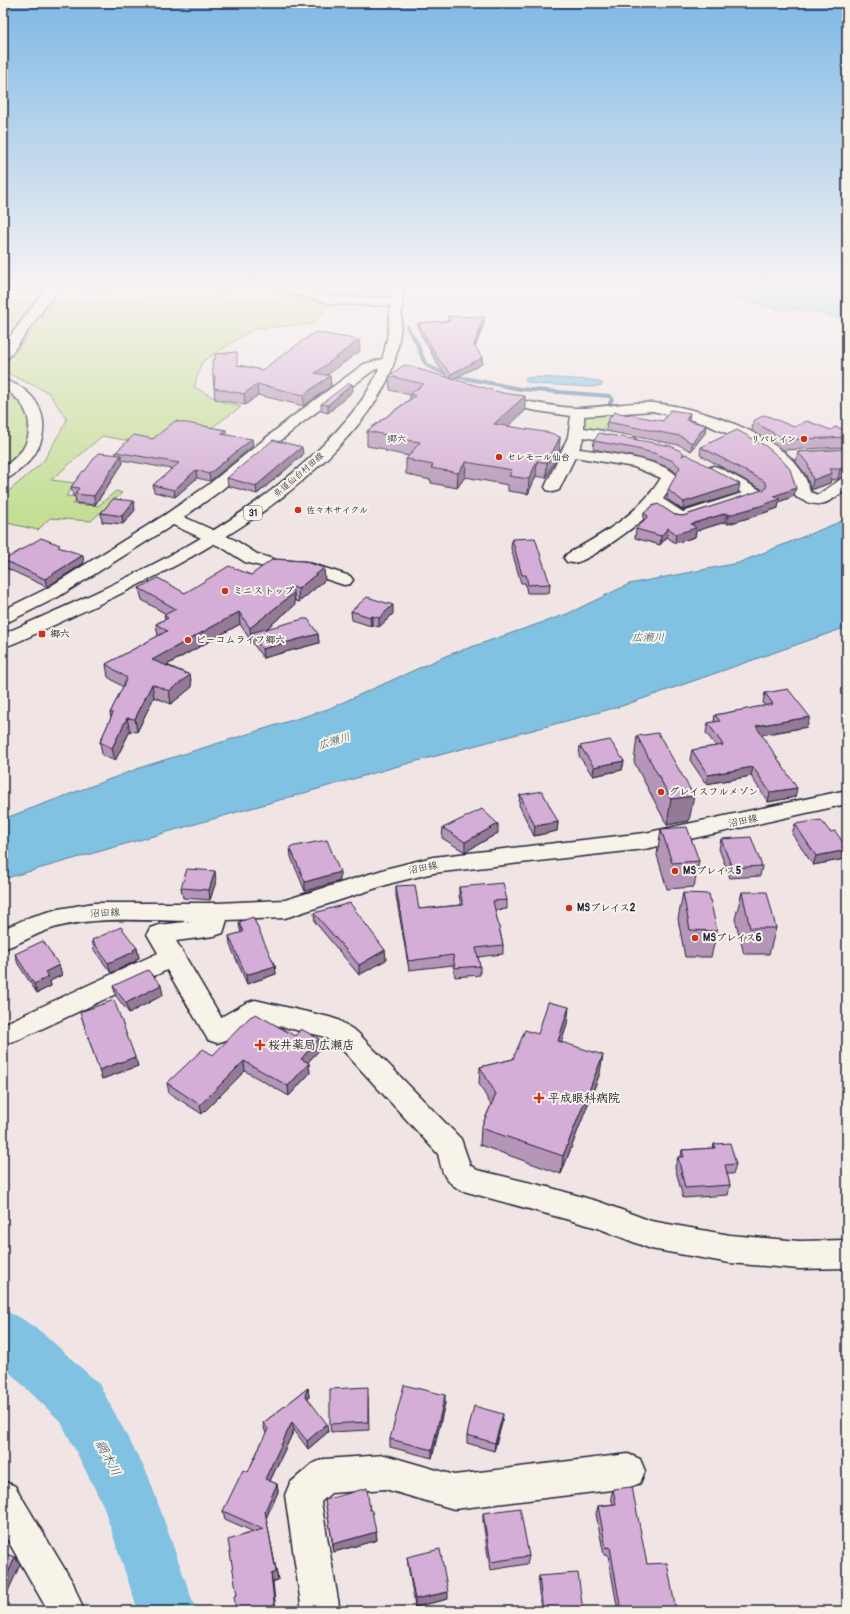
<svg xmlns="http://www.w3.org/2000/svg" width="850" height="1614" font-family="Pangolin,'Klee One',sans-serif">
	<rect width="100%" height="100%" fill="#f0e5e4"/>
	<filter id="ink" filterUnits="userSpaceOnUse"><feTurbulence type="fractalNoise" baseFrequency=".025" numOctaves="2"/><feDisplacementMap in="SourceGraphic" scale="8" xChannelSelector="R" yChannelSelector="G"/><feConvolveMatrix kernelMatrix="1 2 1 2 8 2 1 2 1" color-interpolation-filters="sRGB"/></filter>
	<g filter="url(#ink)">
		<path fill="#c4de95" stroke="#738068" d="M297,296L330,304L312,324L255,328L202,362L194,387L222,402L241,407L208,430L150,442L130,441L102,436L51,480L75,483L66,496L78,497L73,504L98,506L116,491L122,493L91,521L50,518L38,530L3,522V496L43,462L67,420L49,393L3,371V363L12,356L55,303H106L167,298L235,301L287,300Z
			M3,301L35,302L13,331L3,330Z
			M3,392C10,397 22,403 26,411C30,419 27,434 27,443L3,468Z
			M612,413L601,432L589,430L581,425L580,417L587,415Z"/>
		<path fill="#81c1e1" stroke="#5b819f" d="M619,287H847V320L812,311L777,309L730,297L688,291Z
			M535,377L593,380L602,383V385L593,387L534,384L525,381L526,378Z
			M847,519V627L622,706L395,767L3,879V819L145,766L328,709L448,655L567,614L629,584L738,563Z"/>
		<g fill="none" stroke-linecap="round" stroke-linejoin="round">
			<path stroke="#5b819f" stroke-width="4" d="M407,327L417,343L423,359L428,366L439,371L459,377L520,389L610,396L612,399L610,403"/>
			<path fill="#81c1e1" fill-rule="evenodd" d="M3,1310L21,1318L44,1334L99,1384L148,1475L196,1611H138L103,1505L61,1422L3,1366Z"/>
			<g stroke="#22223b" stroke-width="3">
				<path id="minor" d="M47,287H60L8,358L3,359V346Z
					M273,287H296L333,296L397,298L401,299L403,302L401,305L397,306L333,304L275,290Z
					M387,358L392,359L394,362L392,365L374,370L303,422L220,491L184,517L235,540L257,554L276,560L306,562L350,576L353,580L350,584L344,585L304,572L275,570L245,562L223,548L173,525L58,597L10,621L3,623V610L46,589L166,514L208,485L293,416L364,364Z
					M3,380C47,391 57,438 23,467C17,472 11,478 3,480V468C10,462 18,456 23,449C37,425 26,400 3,389Z
					M496,395C522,400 550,407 577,408C602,408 628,401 653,403C700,407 800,438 810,492L818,495L841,479L847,477V489C826,504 821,510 796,497L790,477L780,466L765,453L747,442L705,424L685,418L652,411L584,416V428L628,435L633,437L636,440L633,443L628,445L584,437L579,449C601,452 665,459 678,477L663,499L683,512L742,493L708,474L706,471L708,468L714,466L720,468L762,491L764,494L762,497L681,523L675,522L655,509C643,521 588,563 573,563C571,563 569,562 567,562L564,558L567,554C603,534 639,514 661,478L634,467L575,457L559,490L553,492L547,490L545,487L568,437L571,416L537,411L491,402L489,399L491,396Z
					M847,790V804L645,849L433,873L392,883L285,918L227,920L223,933L214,936L176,941L221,1017L246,1003L255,1000L329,1017L338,1020L357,1032L461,1139L470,1165L477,1170L548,1187L600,1202L651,1221L730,1235L799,1241L847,1240V1268L799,1269L730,1263L651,1249L598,1228L460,1190C442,1178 443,1174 438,1154L339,1046L322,1036L258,1021L226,1040L217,1043L208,1040L167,970L20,1039L11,1042H3V1022H8L158,953L147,934L150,928L159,925L193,921C148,921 101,916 57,927C38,932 22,943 3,949V929L30,917L58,909L94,903H217L285,900L389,868L433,857L645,833Z
					M628,1454L640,1459L645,1471L640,1483L628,1488L454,1509L385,1489L331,1493L321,1502L340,1611H302L285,1495L290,1483L312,1464L324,1459L385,1455L454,1475Z
					M3,1481L15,1486L73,1583L84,1611H46L44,1604L3,1532Z"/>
			</g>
			<g stroke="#22223b" stroke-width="3">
				<path id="major" d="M391,287H403C402,318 401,350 388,379C376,404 359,425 340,445C271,518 182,565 91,608C73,616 55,625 37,633C26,638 15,644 3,647V634C117,584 241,531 329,439C348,419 367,397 378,371C389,345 390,315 391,287Z"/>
			</g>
			<use href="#minor" fill="#f7f3e8" fill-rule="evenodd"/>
			<use href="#major" fill="#f7f3e8" fill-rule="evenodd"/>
		</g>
		<path fill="#b696b8" stroke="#22223b" d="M3,287H30L28,290L3,288Z
			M83,287H114L108,293L84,291Z
			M212,287H233L228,290Z
			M310,287H346L338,294Z
			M448,316L484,323L475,347L482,358V364L453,379L525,411L507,426L560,437L559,452L546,478L536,476L528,494L508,491V485L465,477L457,488L431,483V480L412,476V475L406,474V459L409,456L385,451L384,449L367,446V431L410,399V395L390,390L389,376L449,378L438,365L418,329V323L447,321Z
			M360,351L327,375L330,376L331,386L304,406L258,395L245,405L215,399L213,376L238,365L262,370Z
			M353,391L328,413L321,411V404Z
			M689,421L706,425L705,433L691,451L679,445L606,431L607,422Z
			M753,421L794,427L831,430H847V447L783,450L752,431Z
			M226,435L253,446L210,481L197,478L175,497L154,492L153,485L172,469L122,460L123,463L95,505L76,503L75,496H73L71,487L85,471L116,454V452L153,439Z
			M594,441L684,455L738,493L683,510L667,499L668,490L677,474L672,469L655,462L632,456L593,449Z
			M701,447L794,496L779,502L778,508L758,515L728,524L725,522L696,531L695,537L675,543L667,537L660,545L635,538L636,529L643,522L644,513L675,515L683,516L763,490L700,455Z
			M847,449V476L838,479L831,480L830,483L811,490L806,475L796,462L798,452Z
			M303,455L257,494L228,486L227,478Z
			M135,510L123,524L102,522L101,513Z
			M512,539L550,584L549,593H527L525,583H521L511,548Z
			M4,560L84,563L47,587L6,568Z
			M251,575L325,580L299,602L294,600L295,605L266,629L318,634L319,643L263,658L252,642V640L251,641L240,624L167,665L190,675L192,687L171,704L154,697L137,732L130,731L115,761L102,755L100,742L111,718L110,713L123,687L108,677L106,664L158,636L156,624L165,619L164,615L166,614L142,600L139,588L185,593Z
			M351,611L393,614L379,627L372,625L371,626L352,620Z
			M765,693L807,727L761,735L795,797L768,802L751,776L706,784L690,760L692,750L716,746L706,733L708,723L714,722L715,715L765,706L763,702Z
			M637,736L689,821L667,825L634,762Z
			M580,746L624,761L622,770L593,776L579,756Z
			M520,795L558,822L557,831L534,836L519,805Z
			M795,824L830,832L847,848V854L845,859L813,865L792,834Z
			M443,828L498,833L465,852L442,838Z
			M661,829L699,861L694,887L667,889L657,855Z
			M721,839L762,866L760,876L730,878L719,849Z
			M290,847L340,881L305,891L291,857Z
			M216,881L210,900L183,898L181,888Z
			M396,886L419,909L461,905L459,896V887L507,900V909L495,910L503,945V954L478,957L480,966V975L455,977L453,965L409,970L396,896Z
			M742,892L776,928L769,954H744L735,919Z
			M683,893L717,931L711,957H685L678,919Z
			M314,913L385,950L386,960L359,975L315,922Z
			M239,922L275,966L276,974L247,984L230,945L229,936L241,933L240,930Z
			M92,940L137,948L139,958L136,959V961L111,973L94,950Z
			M15,954L59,965L62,975L50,981L51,986L37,993L18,964Z
			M113,986L163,995L129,1013L116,996Z
			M80,1012L135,1057L138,1066L102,1079Z
			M567,1025L561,1042L600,1073L561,1174L480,1145L481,1128L491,1105L479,1084L480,1067L513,1059L538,1034Z
			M295,1036L319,1039L320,1049L308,1062L310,1073L289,1096L245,1071L202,1114L169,1093L167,1083L213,1055Z
			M714,1144L736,1164L733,1174H727L730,1185L728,1195L683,1198L675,1167L678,1157H681L682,1150L713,1148Z
			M308,1388L309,1397L308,1399L328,1432L308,1449L294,1430L270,1481L277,1484L278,1492L266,1518L278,1580L237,1595L254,1532L225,1519L223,1511L248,1472L266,1433L265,1431L263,1423Z
			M368,1395L369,1430L331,1432L330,1424Z
			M445,1403L432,1458L390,1447V1439Z
			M502,1423L494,1451L467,1443V1435Z
			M613,1489L647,1564L676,1611H618L608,1555H604L596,1514L598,1506L613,1504L611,1497Z
			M325,1500L370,1510L376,1532L377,1540L334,1552Z
			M483,1513L529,1556L527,1564L490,1570L483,1521Z
			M407,1557L448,1599L415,1607L408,1565Z
			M539,1576L583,1611H541L538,1584Z"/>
		<path fill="#947a96" stroke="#22223b" d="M107,287H114L108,293Z
			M228,287H233L228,290Z
			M337,287H346L338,294Z
			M484,317V323L474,351V345Z
			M359,340L360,351L316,383L315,373Z
			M482,358V364L451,380V374Z
			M330,376L331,386L304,406L303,395Z
			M257,384L258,395L245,405L244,394Z
			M352,384L353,391L328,413V405Z
			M525,396V411L494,439V424Z
			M690,413L689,421L686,420Z
			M706,425L705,433L691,451L692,443Z
			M226,430V437L221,434Z
			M560,437L559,452L546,478L547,463Z
			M252,439L253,446L210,481L209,474Z
			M302,447L303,455L257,494L256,486Z
			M121,455L123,463L95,505L94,496Z
			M537,461L536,476L528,494L529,479Z
			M466,462L465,477L457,488L458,473Z
			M847,466V476L838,479L840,469Z
			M196,470L197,478L175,497L174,490Z
			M832,473L830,483L811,490L813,480Z
			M740,484L738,493L683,510L684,502Z
			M796,488L794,496L779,502L778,508L758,515L728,524L729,515L774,496Z
			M134,501L135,510L123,524L122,516Z
			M727,513L725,522L696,531L695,537L675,543L676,534L691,524Z
			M668,528L667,537L660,545L661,536Z
			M83,555L84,563L47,587L45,579Z
			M324,568L325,580L299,602L298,589Z
			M294,593L295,605L255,638L251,633L252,640L251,641L250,628Z
			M393,605V614L379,627V618Z
			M239,612L240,624L154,672L152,660Z
			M372,616V625L371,626L370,617Z
			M318,634L319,643L263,658L262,649Z
			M190,675L192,687L171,704L169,691Z
			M152,684L154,697L137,732L135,719Z
			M810,717L807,727L754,736L756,726Z
			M127,718L130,731L115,761L112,748Z
			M624,761L622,770L593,776L594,767Z
			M753,767L751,776L706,784L708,775Z
			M797,788L795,797L768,802L770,792Z
			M694,796L689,821L667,825L671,799Z
			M558,822L557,831L534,836L535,826Z
			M498,824V833L465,852V842Z
			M847,850V854L845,859L813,865L816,856Z
			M215,871L216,881L210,900L209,890Z
			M340,872V881L305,891V882Z
			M137,948L139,958L136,959V961L111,973L108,963Z
			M385,950L386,960L359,975V965Z
			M59,965L62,975L50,981L51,986L37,993L34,984L45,972Z
			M275,966L276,974L247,984L246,975Z
			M161,985L163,995L129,1013L126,1003Z
			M569,1007L567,1025L556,1058L558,1041Z
			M319,1039L320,1049L302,1069L301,1059Z
			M603,1055L600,1073L561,1174L563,1156Z
			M135,1057L138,1066L102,1079L99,1070Z
			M244,1061L245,1071L202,1114L200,1105Z
			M309,1063L310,1073L289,1096L288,1086Z
			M308,1388L309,1397L306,1404L305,1395Z
			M445,1395V1403L432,1458V1450Z
			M503,1414L502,1423L494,1451L495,1443Z
			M292,1422L294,1430L267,1487L265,1479Z
			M327,1424L328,1432L308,1449L307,1441Z
			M277,1484L278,1492L266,1518L278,1580L273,1581L276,1611H275L265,1511Z
			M376,1532L377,1540L334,1552L333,1544Z
			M15,1557L20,1565L3,1602V1585Z
			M448,1592V1599L415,1607V1599Z"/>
		<path fill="#d4aed6" stroke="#22223b" d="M448,316L484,317L474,345L482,358L451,374L438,359L418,323L450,321Z
			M315,332L359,340L315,373L330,376L303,395L257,384L244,394L214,388L215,376H213L212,360H215V354L237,352V365L262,370Z
			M404,365L503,393L525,396L494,424L551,433L560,437L547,463L537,461L529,479L509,476L512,470L466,462L458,473L431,468L433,465L412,461L413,460L406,459L420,442L384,437L386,435L367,431L415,396L410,394L424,384L389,376Z
			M349,383L352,384L328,405L321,404Z
			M670,410L690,413L686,420L706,425L692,443L680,436L607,422L614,412L663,421Z
			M765,415L794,427L807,421L831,430L835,427L847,430V437L785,440L753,421Z
			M175,421L226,430L221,434L252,439L209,474L196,470L174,490L153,485L179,463L116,452L134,435L153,439Z
			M737,430L766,446L781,459L790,469L796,488L774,496L780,499L760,506L729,515L727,513L691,524L696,528L676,534L668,528L661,536L636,529L648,516L644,513L652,506L658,504L675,515L683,516L765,489L767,485L764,481L701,447Z
			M599,433L671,446L684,453L682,456L686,454L740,484L684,502L668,490L680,467L673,461L657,454L633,448L594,441Z
			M273,440L302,447L256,486L227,478Z
			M847,449V466L840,469H830L832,473L813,480L808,464L798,452Z
			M98,453L121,455L94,496L75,494L79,488L71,487L83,471H85Z
			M113,499L134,501L122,516L101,513Z
			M41,538L60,545L58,547L83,555L45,579L4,560Z
			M535,538L550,584L528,585L526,575H522L512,539Z
			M273,559L303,561L324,568L298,589L290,586L294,593L250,628L239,612L152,660L190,675L169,691L152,684L135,719L127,718L112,748L100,742L113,713H110L127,678L106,664L167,631L156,624L168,618L164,615L176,609L139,588L158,578L185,593L229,566L251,575Z
			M367,597L393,605L379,618L372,616L370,617L351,611Z
			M303,619H308L318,634L262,649L251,633Z
			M788,689L810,717L756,726L797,788L770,792L753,767L708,775L692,750L723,745L708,723L720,721L715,715L773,704L765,693Z
			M658,733L694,796L671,799L637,736Z
			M610,740L624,761L594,767L580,746Z
			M542,791L558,822L535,826L520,795Z
			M482,809L498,824L465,842L443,828Z
			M821,820L830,832L835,831L847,848V850L816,856L795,824Z
			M687,827L699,861L672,863L661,829Z
			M751,837L762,866L732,868L721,839Z
			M327,840L340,872L305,882L290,847Z
			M187,869L215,871L209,890L181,888Z
			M503,883L507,900L493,901L503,945L476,948L480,966L455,968L453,955L408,961L396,886L415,885L419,909L463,905L459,887Z
			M742,892H767L776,928H750Z
			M683,893L709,894L717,931L690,930Z
			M350,903L385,950L359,965L314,913Z
			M253,917L275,966L246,975L229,936L243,932L239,922Z
			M121,927L137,948L133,950L134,952L108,963L92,940Z
			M43,941L59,965L45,972L49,977L34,984L15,954Z
			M148,970L161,985L126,1003L113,986Z
			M114,1000L135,1057L99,1070L80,1012Z
			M548,1002L569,1007L558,1041L603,1055L563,1156L481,1128L496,1094L480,1067L513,1059L525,1030L538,1034Z
			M256,1014L295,1036L301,1029L319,1039L301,1059L309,1063L288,1086L244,1061L200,1105L167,1083L203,1049L213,1055L250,1017Z
			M730,1143L736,1164L725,1165L730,1185L685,1188L678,1157H684L682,1150L715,1148L714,1144Z
			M404,1385L445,1395L432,1450L390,1439Z
			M368,1387V1422L330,1424V1389Z
			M308,1388L305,1395L327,1424L307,1441L292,1422L265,1479L277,1484L265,1511L276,1572L271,1574L275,1611H236L234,1596L237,1595L228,1540L263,1529L223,1511L243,1470L248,1472L268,1429L263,1423Z
			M474,1406L503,1414L495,1443L467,1435Z
			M632,1487L647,1564L667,1563L676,1611H621L610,1547L606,1548L598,1506L616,1504L613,1489Z
			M367,1488L370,1510L372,1511L376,1532L333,1544L325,1500Z
			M520,1508L529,1556L491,1562L483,1513Z
			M440,1549L448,1592L415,1599L407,1557Z
			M3,1553L15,1557L3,1585Z
			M578,1573L583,1611H543L539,1576Z"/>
	</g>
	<linearGradient id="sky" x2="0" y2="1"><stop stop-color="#7fb9e5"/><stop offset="0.56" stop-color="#f8f3f3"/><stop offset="1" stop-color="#f8f3f3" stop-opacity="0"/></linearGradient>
	<rect width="850" height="513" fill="url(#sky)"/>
	<g fill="#c8321e" stroke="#f7f3e8" stroke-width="1.5">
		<circle cx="804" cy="439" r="4"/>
		<circle cx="499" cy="457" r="4"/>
		<circle cx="298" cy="510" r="4"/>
		<circle cx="225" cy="591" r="4"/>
		<rect x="38" y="630" width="8" height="8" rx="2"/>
		<circle cx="188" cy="640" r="4"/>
		<circle cx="661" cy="792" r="4"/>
		<circle cx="675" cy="871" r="4"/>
		<circle cx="569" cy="908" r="4"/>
		<circle cx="695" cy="938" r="4"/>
		<path d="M258 1039h4v4h4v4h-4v4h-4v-4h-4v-4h4z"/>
		<path d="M537 1092h4v4h4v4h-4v4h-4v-4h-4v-4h4z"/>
	</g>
	<g text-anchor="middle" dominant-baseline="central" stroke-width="4" stroke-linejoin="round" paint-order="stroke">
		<g font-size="9" font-weight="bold" fill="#22223b" stroke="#f7f3e8" text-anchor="start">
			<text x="796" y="439" text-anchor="end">リバレイン</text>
			<text x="507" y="457">セレモール仙台</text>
			<text x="306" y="510">佐々木サイクル</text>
		</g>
		<g font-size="9" fill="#22223b" stroke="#f7f3e8">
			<text transform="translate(299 475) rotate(-41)">県道仙台村田線</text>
		</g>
		<rect fill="#f7f3e8" stroke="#62616f" stroke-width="1" x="244" y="506" width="18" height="14" rx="3"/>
		<g font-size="9" font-weight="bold" fill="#22223b">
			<text x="253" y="513">31</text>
		</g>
		<g font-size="10" fill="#22223b" stroke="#f7f3e8">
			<text x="397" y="439">郷六</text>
		</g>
		<g font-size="10" font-weight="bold" fill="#22223b" stroke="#f7f3e8" text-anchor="start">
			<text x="233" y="591">ミニストップ</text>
			<text x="50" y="634">郷六</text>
			<text x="196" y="640">ピーコムライフ郷六</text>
			<text x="669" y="792">グレイスフルメゾン</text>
			<text x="683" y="871">MSプレイス5</text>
			<text x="577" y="908">MSプレイス2</text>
			<text x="703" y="938">MSプレイス6</text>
		</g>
		<g font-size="10" fill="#22223b" stroke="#f7f3e8">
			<text transform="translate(743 821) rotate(-12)">沼田線</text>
			<text transform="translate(423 868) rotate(-12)">沼田線</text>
			<text transform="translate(105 913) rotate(-3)">沼田線</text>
		</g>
		<g font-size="11" font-style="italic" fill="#3e526d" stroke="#f7f3e8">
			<text x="648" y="637">広瀬川</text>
			<text transform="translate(334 741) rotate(-17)">広瀬川</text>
		</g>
		<g font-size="12" font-weight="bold" fill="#22223b" stroke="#f7f3e8" text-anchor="start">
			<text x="268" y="1045">桜井薬局 広瀬店</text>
			<text x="548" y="1098">平成眼科病院</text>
		</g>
		<g font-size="13" font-style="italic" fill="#3e526d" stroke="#f7f3e8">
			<text transform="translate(108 1458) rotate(62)">網木川</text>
		</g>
	</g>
	<rect width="850" height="1614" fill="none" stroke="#f7f3e8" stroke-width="16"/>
	<rect x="8" y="8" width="834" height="1598" fill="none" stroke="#22223b" stroke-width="1.5" filter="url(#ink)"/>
</svg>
